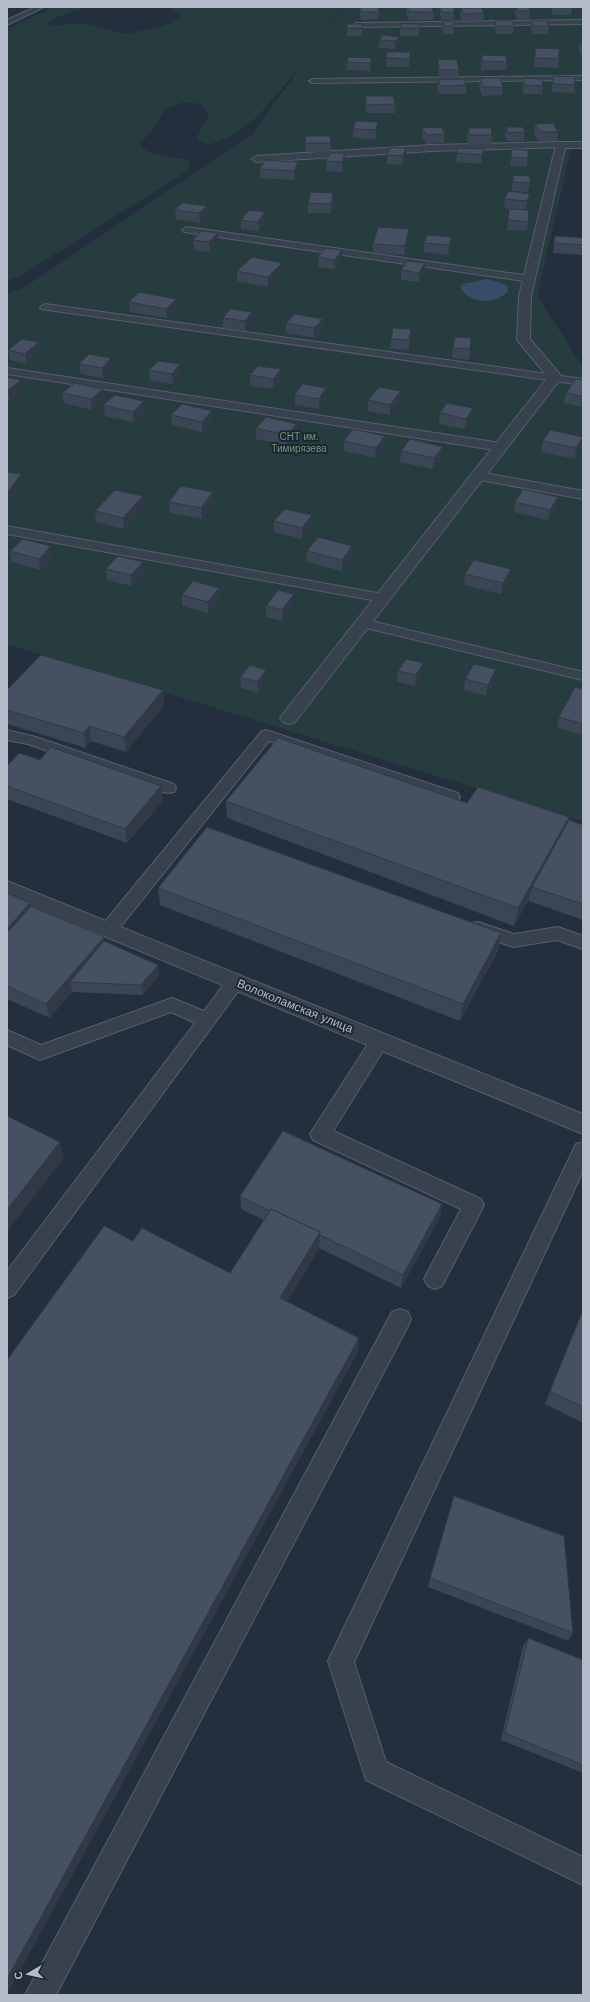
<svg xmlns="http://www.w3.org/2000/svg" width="590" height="2002" font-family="'Work Sans',sans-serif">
	<rect width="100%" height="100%" fill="#242f3e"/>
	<path fill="#263c3f" d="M54,7H88C72,12 62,13 48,23L51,26L83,23L126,34L163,26L171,23L181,16L169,7H342L321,37L343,7H583V149H571L537,296L583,367V821L7,644V294L25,287L252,135L301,66L258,116L230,137L208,145L196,139L209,115L200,104L184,102L164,110L152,131L140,143L147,152L188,160L190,168L181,175L22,275L7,281V29Z"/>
	<path fill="#394c67" d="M487,279L507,285L508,291C496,305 468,305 460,286L463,284Z"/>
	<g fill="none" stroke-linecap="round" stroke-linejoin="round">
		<g stroke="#565f6c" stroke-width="2">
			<path id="lane" d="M35,7H44L7,25V20Z
				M583,20V24L357,27L353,25L357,23Z
				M583,76V80L313,83L309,81L313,79Z
				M561,142L564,143V147L432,151L256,162L252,159L256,156L432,145Z
				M187,227L530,276L535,279L530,282L184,232L182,230Z
				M45,304L583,379V385L41,309L40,307Z
				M7,368L501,443L507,447L501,451L7,374Z
				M479,472L583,491V499L475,479L473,476Z
				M7,526L383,594L388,595L390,598L388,601L383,602L7,534Z
				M363,619L583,672V680L358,626L356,623L358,620Z
				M7,730L36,737L174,784L176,788L174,792L168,793L162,792L28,744L7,740Z
				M266,730L458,793L460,797L458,801L452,802L446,801L269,741L115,934L109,935L103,934L100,929L103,924L261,732Z
				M478,922L514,934L558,927L583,936V949L557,940L513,947L472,933L469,928L472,923Z
				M236,974L242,976L245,981L242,986L14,1295L7,1298V1271L195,1023L171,1012L40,1060L7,1045V1030L41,1045L172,998L204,1011L230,976Z
				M380,1034L387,1036L389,1041L333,1131L481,1199L484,1205L481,1211L442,1286L435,1289L428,1286L424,1279L461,1209L313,1140L310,1134L373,1036Z
				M583,1142V1171L354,1662L386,1762L583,1857V1885L366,1780L328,1661L576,1144Z
				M400,1309L408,1312L411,1319L408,1326L56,1995H25L392,1312Z"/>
		</g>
		<g stroke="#565f6c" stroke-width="2">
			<path id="street" d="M561,142H583V148H565L531,296L530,339L562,377L295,722L289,724L283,722L280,718L283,714L548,377L517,340L519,296L556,145Z
				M7,881L583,1114V1134L7,896Z"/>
		</g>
		<use href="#lane" fill="#38414e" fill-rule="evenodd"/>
		<use href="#street" fill="#38414e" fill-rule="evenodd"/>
	</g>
	<path fill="#3b4654" d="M360,7L379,12L378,19L361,20L360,15Z
		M407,7H431L434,12L433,20H409L406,14Z
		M440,7L454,13V20H441L440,14Z
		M516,7H528L530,11L529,19H517L515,14Z
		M552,7H572L571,15H553L552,10Z
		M461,8L484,13V21H462L460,16Z
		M443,21L454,26V34H443Z
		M495,21L514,26L513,34H496L495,29Z
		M532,21L549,26L548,34H532L531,29Z
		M363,24L362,36H347V28Z
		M400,24L419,28V36H400Z
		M399,37L398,45L395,49L379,48V40Z
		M580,43H583V55H582L579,51Z
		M535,48L559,59L558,68L534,67Z
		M387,52H410L409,67H386Z
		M482,55L507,62L506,70H481Z
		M372,58L371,66L370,71L346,70L347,62Z
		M438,59L459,70L458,79L439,78L438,68Z
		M553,76L575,85L574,93L552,92V85Z
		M480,78L503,87L502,95L482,96L479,86Z
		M524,78L543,86L542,94H523V87Z
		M438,80L466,85V94H440L437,89Z
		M365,96L395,104V113H367L365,105Z
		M378,122L377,131L375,139L353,138V129Z
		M535,124L558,132L557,141H539L534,133Z
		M506,127L525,132L524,141H507L505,136Z
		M422,128L445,134L444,143L426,144L422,137Z
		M468,128L492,135L491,144H468L467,137Z
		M305,136L331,143V152H306L305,145Z
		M390,147L406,157L403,165L387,164V155Z
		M483,149L481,164L456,162L457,153Z
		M512,149L528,158L527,167L510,166Z
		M345,153V162L342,172L326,171V161Z
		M260,169L298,171L294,180L260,178Z
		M513,175L530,183L528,192L512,191Z
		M333,193V202L331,213H308V203Z
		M530,194L528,203L526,210L528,222L527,231L507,230L509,209L504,208L505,199Z
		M207,206V215L200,223L176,219L175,210Z
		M265,212V221L259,231L241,229V220Z
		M218,233V242L210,252L194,250L193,240Z
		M555,236L583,238V255L553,253Z
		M452,237L451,247L448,255L424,252V243Z
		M408,238L404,255L373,253V244Z
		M318,257L342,260L335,269L318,267Z
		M401,270L425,273L419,282L401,280Z
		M237,271L282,272L268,287L237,281Z
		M129,302L177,309L167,318L130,312Z
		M223,318L252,322L245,331L223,328Z
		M323,319L322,329L314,338L286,333V323Z
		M411,329V340L409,350L390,349L391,339Z
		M471,338L469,360L452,358L453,348Z
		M8,350L40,352L27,364L10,360Z
		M111,358L112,368L103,378L81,374L79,364Z
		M180,364L181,375L173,384L150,381L149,370Z
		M250,375L281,380L273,389L250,386Z
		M7,377L21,380L22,390L10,401L7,400Z
		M583,380V407L564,403L566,393Z
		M401,391L400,401L390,415L368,411V400Z
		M62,393L104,399L92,410L64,403Z
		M295,395L326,399L319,409L295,405Z
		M103,405L145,412L134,422L105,416Z
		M473,408L472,419L465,429L439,424L440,413Z
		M171,415L213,421L202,432L172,425Z
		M297,424V435L287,446L256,439V428Z
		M583,437L582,447L575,459L541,452L543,441Z
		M344,441L384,447L375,458L344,451Z
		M443,447L442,457L433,469L400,462L401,451Z
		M213,492V503L202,519L170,513L169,502Z
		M558,497L556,508L548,520L514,512L515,502Z
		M144,507L124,529L96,522L95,511Z
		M274,521L312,526L302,539L274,532Z
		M10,551L53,557L40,570L12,562Z
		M307,551L352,557L342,571L306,562Z
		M106,569L144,573L132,586L107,580Z
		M465,574L509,580L501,594L464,585Z
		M219,588L220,599L208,613L182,606V595Z
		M294,605L282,621L266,617V606Z
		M266,670V681L258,693L241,688L240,677Z
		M398,671L422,674L415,686L397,682Z
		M465,679L495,680L486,696L464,690Z
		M583,689V735L557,728L559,717Z
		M7,690H163L164,705L126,752L91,741L86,748L7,724Z
		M7,766L163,801L127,843L7,799Z
		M226,801L467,803L569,817V820L583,825V920L529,901V899L514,926L227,818Z
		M158,888L501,933L498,951L460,1021L160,905Z
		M7,893L31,906L104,941L159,975L143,995L72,992L50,1018L7,999Z
		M240,1196L442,1204L440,1217L401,1288L319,1248L287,1302L358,1352L133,1241L230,1273L264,1220L241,1209Z
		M583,1310V1423L545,1404Z
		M454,1496L573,1633L568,1641L428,1587Z
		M528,1638L583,1660V1773L501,1740L523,1646Z"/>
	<path fill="#303945" d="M399,37L398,45L395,49V41Z
		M372,58L371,66L370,71V63Z
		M378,122L377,131L375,139L376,130Z
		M406,148V157L403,165V156Z
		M345,153V162L342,172V162Z
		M298,162V171L294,180V171Z
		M333,193V202L331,213V204Z
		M530,194L528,203L526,211L527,201Z
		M207,206V215L200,223L199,213Z
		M265,212V221L259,231L258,222Z
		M409,229L408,238L404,255L405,246Z
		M218,233V242L210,252L209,242Z
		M452,237L451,247L448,255L449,245Z
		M342,250V260L335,269V260Z
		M282,263V272L268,287V277Z
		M425,263V273L419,282V273Z
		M176,299L177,309L167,318L166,309Z
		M252,312V322L245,331V321Z
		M323,319L322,329L314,338V328Z
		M411,329V340L409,350V340Z
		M39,342L40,352L27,364L25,354Z
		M111,358L112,368L103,378L102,368Z
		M180,364L181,375L173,384L172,374Z
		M281,369V380L273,389V379Z
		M21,380L22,390L10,401L8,390Z
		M326,388V399L319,409V399Z
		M103,389L104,399L92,410L91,399Z
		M401,391L400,401L390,415V405Z
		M144,401L145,412L134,422L133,412Z
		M473,408L472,419L465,429L466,419Z
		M212,411L213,421L202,432V422Z
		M297,424V435L287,446V435Z
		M385,436L384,447L375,458L376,448Z
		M583,437L582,447L575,459L576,448Z
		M443,447L442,457L433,469L434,458Z
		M21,474L22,480L9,497L11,506L7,510V497L9,495L8,492Z
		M213,492V503L202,519L201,508Z
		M143,496L144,507L124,529L123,518Z
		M558,497L556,508L548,520L550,510Z
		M312,515V526L302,539V528Z
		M51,546L53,557L40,570L39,559Z
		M352,546V557L342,571V560Z
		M143,562L144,573L132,586L131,575Z
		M511,569L509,580L501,594L503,583Z
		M219,588L220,599L208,613V602Z
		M294,594V605L282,621V610Z
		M423,663L422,674L415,686L416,675Z
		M496,669L495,680L486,696L488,685Z
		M266,670V681L258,693L257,682Z
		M163,690L164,705L126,752L124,737Z
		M89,726L91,741L86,748L84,733Z
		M161,786L163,801L127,843L125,829Z
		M569,817L565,835L532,887L529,899L514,926L518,908Z
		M30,903L34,921L7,951V929Z
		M501,933L498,951L460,1021L463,1004Z
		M104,937L106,952L70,982L72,992L50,1018L46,1004Z
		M158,965L159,975L143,995L141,985Z
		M60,1142L64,1158L7,1232V1210Z
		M442,1204L440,1217L401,1288L403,1275Z
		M320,1232L319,1248L281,1313L280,1298Z
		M359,1338L358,1352L7,1995V1979Z"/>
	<path fill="#455162" stroke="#303945" d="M360,7H378L379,12H361Z
		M407,7H431L434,12H409Z
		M441,7H454V13L441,12Z
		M516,7H528L530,11H518Z
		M461,8H482L484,13L463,14Z
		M443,21H454V26H444Z
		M495,21H513L514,26H496Z
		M532,21H547L549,26H533Z
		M347,24H363L362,28H347Z
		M400,24H419V28H401Z
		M383,35L399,37L395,41L379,40Z
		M580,43H583V47Z
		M535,48L559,49V59L535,58Z
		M387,52H410V59L386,58Z
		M482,55L506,56L507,62L482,61Z
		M348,57L372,58L370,63L347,62Z
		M438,59L457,60L459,70H439Z
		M553,76L574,77L575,85L554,84Z
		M480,78H500L503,87H483Z
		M524,78L542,79L543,86L524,85Z
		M463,79L466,85L441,86L438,80Z
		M365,96H393L395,104L367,105Z
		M356,121L378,122L376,130L353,129Z
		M553,123L558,132H540L535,124Z
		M441,127L445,134L427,135L422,128Z
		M506,127H523L525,132L508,133Z
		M468,128H491L492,135H469Z
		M305,136H330L331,143H306Z
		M390,147L406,148L403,156L387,155Z
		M458,148L483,149L482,155L457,153Z
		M512,149L528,150V158L511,157Z
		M330,153H345L342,162L326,161Z
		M265,160L298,162L294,171L260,169Z
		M513,175L530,176V183L513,182Z
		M508,191L530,194L527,201L505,199Z
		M311,192L333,193L331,204L308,203Z
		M182,203L207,206L199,213L175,210Z
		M509,209L529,210L528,222L508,220Z
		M249,210L265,212L258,222L241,220Z
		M378,227L409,229L405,246L373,244Z
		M202,231L218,233L209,242L193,240Z
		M427,235L452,237L449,245L424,243Z
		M555,236L583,238V245L554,243Z
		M325,248L342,250L335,260L318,257Z
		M252,257L282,263L268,277L237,271Z
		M407,261L425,263L419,273L401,270Z
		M139,292L176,299L166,309L129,302Z
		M230,309L252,312L245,321L223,318Z
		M295,314L323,319L314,328L286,323Z
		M393,328L411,329L409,340L391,339Z
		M455,337L471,338L470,349L453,348Z
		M22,339L39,342L25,354L8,350Z
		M89,354L111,358L102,368L79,364Z
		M158,361L180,364L172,374L149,370Z
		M258,366L281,369L273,379L250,375Z
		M7,377L21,380L8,390H7Z
		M576,379L583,380V396L566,393Z
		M74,383L103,389L91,399L62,393Z
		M302,384L326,388L319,399L295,395Z
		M379,387L401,391L390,405L368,400Z
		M115,395L144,401L133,412L103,405Z
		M447,403L473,408L466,419L440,413Z
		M182,404L212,411L202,422L171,415Z
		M266,417L297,424L287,435L256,428Z
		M353,429L385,436L376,448L344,441Z
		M550,430L583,437L576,448L543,441Z
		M410,439L443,447L434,458L401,451Z
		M7,472L21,474L8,492H7Z
		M181,486L213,492L201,508L169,502Z
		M523,489L558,497L550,510L515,502Z
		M115,490L143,496L123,518L95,511Z
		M285,509L312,515L302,528L274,521Z
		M318,537L352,546L342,560L307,551Z
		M23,539L51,546L39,559L10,551Z
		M118,556L143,562L131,575L106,569Z
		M474,560L511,569L503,583L465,574Z
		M193,581L219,588L208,602L182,595Z
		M278,590L294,594L282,610L266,606Z
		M41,655L163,690L124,737L89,726L84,733L7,710V690Z
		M406,659L423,663L416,675L398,671Z
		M474,664L496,669L488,685L465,679Z
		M250,665L266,670L257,682L240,677Z
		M575,687L583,689V724L559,717Z
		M278,738L467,803L478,787L569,817L518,908L226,801Z
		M51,747L161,786L125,829L7,786V766L19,753L40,760Z
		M569,820L583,825V904L532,887Z
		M207,827L501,933L463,1004L158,888Z
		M7,893L30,903L7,929Z
		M31,906L104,937L46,1004L7,986V933Z
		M104,941L158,965L141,985L70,982Z
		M7,1116L60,1142L7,1210Z
		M283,1131L442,1204L403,1275L320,1235V1232L271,1209L270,1211L240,1196Z
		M271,1209L320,1232L280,1298L359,1338L7,1979V1360L104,1226L133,1241L142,1228L230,1273Z
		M583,1310V1407L550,1391Z
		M454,1496L564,1536L573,1633L430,1578Z
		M528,1638L583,1660V1765L505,1733Z"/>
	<g text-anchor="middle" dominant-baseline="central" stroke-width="4" stroke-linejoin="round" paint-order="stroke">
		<g font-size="10" fill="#6b9a76" stroke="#1d2633">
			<text x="299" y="436">СНТ им.<tspan x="299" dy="12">Тимирязева</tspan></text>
		</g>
		<g font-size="12" fill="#b4bcc9" stroke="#1d2633">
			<text transform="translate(295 1006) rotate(22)">Волоколамская улица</text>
		</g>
	</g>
	<rect width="590" height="2002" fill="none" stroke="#b4bcc9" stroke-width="16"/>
	<g transform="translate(28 1974) rotate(261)" stroke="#1d2633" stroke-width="3" paint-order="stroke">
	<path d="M0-3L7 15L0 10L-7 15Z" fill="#b4bcc9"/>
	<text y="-6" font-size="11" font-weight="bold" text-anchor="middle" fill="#b4bcc9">С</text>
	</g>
</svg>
